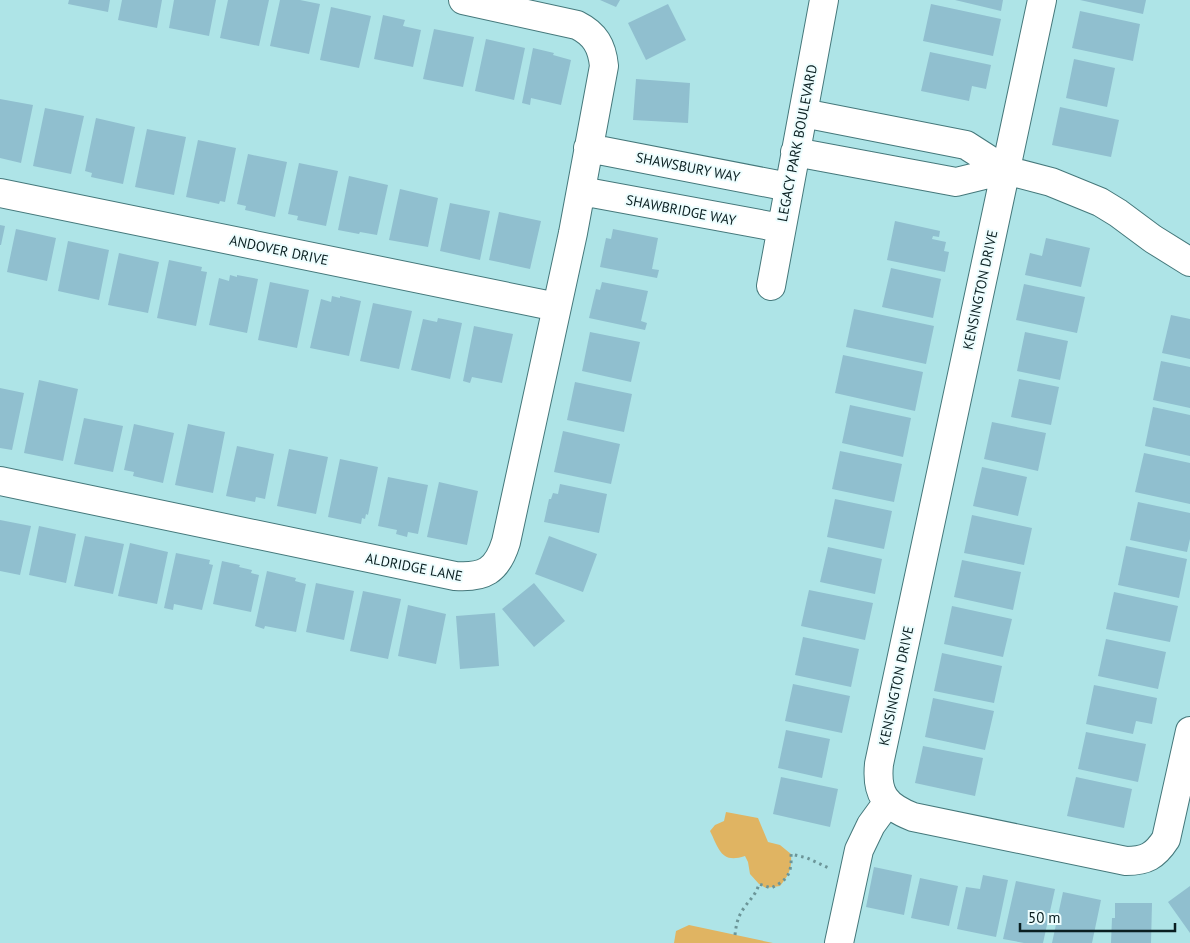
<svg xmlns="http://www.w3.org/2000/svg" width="1190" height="943" font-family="'PT Sans',sans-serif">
	<rect width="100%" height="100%" fill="#aee4e7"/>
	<path fill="#e0b462" d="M726,812L758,818L768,842L780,845L791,854C792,869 789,875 780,886L766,888L759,884L750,874L748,862L745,856C721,864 719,849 710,831L715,825L724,821Z
		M689,925L773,943H674L676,931Z"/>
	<path fill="#90bfcf" d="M69,0H110L108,12L68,4Z
		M122,0H162L157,28L118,20Z
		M174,0H216L209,36L169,28Z
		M228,0H269L259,46L220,38Z
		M280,0H300L320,4L309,54L270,46Z
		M600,0H620L616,7Z
		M955,0H1003L1001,11Z
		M1080,0H1146L1143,14Z
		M668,4L686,40L646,60L628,23Z
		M931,4L1001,19L993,56L923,41Z
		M331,7L371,16L359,68L320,60Z
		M1080,11L1140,24L1133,61L1072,48Z
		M383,15L405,20L403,26L421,30L413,67L374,59Z
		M434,29L474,37L463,87L423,79Z
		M486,39L525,48L514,100L475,91Z
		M533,48L554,53L553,55L571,60L561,105L531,98L530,105L522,103Z
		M930,52L991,65L986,89L972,86L969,101L921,91Z
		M1074,59L1115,68L1107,107L1066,98Z
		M636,79L690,83L688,123L633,120Z
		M0,99L33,105L21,163L0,158Z
		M1060,107L1119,120L1111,157L1052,145Z
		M45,108L84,116L71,174L33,166Z
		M96,118L135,127L123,184L91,177L92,173L85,171Z
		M147,129L186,137L174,195L135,187Z
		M198,140L236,148L225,202L220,201L219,204L186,197Z
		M248,154L287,162L275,217L245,210L246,206L237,204Z
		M299,163L338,171L326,226L297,220L298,216L288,214Z
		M349,176L388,185L377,235L360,232L359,234L338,230Z
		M400,189L438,198L428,247L389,240Z
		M450,203L490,211L480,260L440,251Z
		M499,212L541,221L530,269L489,260Z
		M895,221L940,231L939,237L933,236L932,239L946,242L944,251L949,252L945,272L887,260Z
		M0,225L5,226L1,245H0Z
		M16,229L56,238L47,281L7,272Z
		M613,229L658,238L652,269L659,270L657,278L600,267L606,238L611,239Z
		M1046,238L1090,248L1081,287L1025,275L1030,253L1042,256Z
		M68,241L109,250L99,300L58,291Z
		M119,253L159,262L148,313L108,305Z
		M169,260L202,267L201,271L207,272L196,326L157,318Z
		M891,268L941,279L933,318L882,307Z
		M230,275L237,277V275L258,279L247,333L209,325L219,278L229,281Z
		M270,282L309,290L297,348L258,340Z
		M602,282L648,291L641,321L647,323L645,330L589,318L596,289L600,290Z
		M1024,284L1085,297L1077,333L1016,320Z
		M332,296L340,298V296L361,301L349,356L310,348L321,299L331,302Z
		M373,303L412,311L399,369L360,361Z
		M854,309L934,326L926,364L846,347Z
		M1171,315L1190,319V359L1162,353Z
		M438,318L462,323L450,379L411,370L423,319L437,322Z
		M474,326L513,334L502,383L472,377L470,383L463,381Z
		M590,332L640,342L631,382L582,371Z
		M1025,332L1068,341L1060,380L1017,371Z
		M843,355L923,372L915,411L835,393Z
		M1161,361L1190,367V408L1153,400Z
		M1019,379L1059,387L1051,425L1011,417Z
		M39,380L78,389L63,461L24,453Z
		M575,382L632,394L624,432L567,420Z
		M0,388L24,393L12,450L0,448Z
		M850,405L911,418L903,457L842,443Z
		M1153,407L1190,415V456L1145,446Z
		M84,418L123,426L113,472L74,464Z
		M992,422L1046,433L1038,471L984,459Z
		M134,424L174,433L163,483L133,476L134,472L124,470Z
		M188,424L225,432L213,493L175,485Z
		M563,431L620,444L611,484L554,472Z
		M237,446L274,454L265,499L256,497L255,502L226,496Z
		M289,449L328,457L316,514L277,506Z
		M840,451L902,464L894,502L832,489Z
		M1144,453L1190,463V504L1135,492Z
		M340,459L378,467L368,515L366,514L365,519L362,518L361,524L328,517Z
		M982,467L1027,477L1018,516L973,506Z
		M388,477L428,485L418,534L408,532L407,537L396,534L397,530L378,526Z
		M439,482L478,491L467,545L427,537Z
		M560,484L607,494L599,533L544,522L549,499H551L553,493L558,494Z
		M835,499L892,511L884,549L827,537Z
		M1138,502L1190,513V539L1187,552L1130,540Z
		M972,515L1032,528L1024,565L964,553Z
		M0,520L31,526L20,575L0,571Z
		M39,526L76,534L66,583L29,575Z
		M85,536L124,544L113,594L74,586Z
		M549,536L597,554L583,592L535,574Z
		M130,543L168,552L157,604L118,596Z
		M1126,546L1187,559L1179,598L1118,585Z
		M828,547L882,559L875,594L820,582Z
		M176,553L210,560L209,564L213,565L202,610L174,604L173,610L164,608Z
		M962,560L1021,572L1013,610L954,597Z
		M222,561L240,565L239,567L252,570L251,573L259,575L251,612L213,604Z
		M267,571L296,578L295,581L306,584L296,632L265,626L264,629L255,626Z
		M316,583L354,591L344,640L306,632Z
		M534,583L565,621L534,647L502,609Z
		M809,590L873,603L865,640L801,626Z
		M363,591L401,599L388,659L350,651Z
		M1114,592L1178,606L1170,642L1106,629Z
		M408,605L446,614L436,664L398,656Z
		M952,606L1012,619L1003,657L944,644Z
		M495,613L499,666L460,669L456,616Z
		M803,637L859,649L851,687L795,675Z
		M1106,639L1166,652L1158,689L1098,676Z
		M942,653L1002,666L994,703L934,691Z
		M793,684L850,696L842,733L785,721Z
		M1094,685L1157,698L1152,724L1136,721L1133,734L1086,724Z
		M933,698L994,711L985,750L925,737Z
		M786,730L830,739L822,778L778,768Z
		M1086,732L1146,744L1138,782L1078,769Z
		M923,746L983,758L975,796L915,783Z
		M781,777L838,789L830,827L773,814Z
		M1076,777L1132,789L1124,828L1067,816Z
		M874,867L912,875L904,915L866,907Z
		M983,875L1008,880L996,937L957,929L966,887L980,889Z
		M920,878L958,886L949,926L911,918Z
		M1016,881L1055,889L1043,943H1024L1003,939Z
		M1190,886V933L1168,902Z
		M1063,892L1101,900L1092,943H1052Z
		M1115,903H1152L1151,943H1111L1112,918H1115Z"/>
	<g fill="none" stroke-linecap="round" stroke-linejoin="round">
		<g stroke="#45787b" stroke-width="30">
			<path id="minor" d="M1042,0L879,764C876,794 885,806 913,817L1126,861C1146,861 1155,856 1166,839L1190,731
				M803,113L966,145L1005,170L1051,182L1100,202L1118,213L1153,239L1190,262
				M588,148L789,187
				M795,152L956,182L1005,170
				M581,191L781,228
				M0,193L557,307
				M771,286L824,0
				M0,481L455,576C484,578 497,571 506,542L573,233L604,66C602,46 595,34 577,25L463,0
				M839,943L859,850L871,825L887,803"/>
		</g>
		<path stroke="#6c9598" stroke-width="3" stroke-dasharray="2.5 4" stroke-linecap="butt" d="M735,935C736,925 738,916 744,908C750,899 756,895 759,884L771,888C788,880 792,873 791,854L807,858L831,869"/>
		<use href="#minor" stroke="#fff" stroke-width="28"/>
	</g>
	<g text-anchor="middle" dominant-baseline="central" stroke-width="4" stroke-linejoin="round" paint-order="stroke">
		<g font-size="14" fill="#0a1f21" stroke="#edfdfe">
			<text transform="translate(797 143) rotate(-79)">LEGACY PARK BOULEVARD</text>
			<text transform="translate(688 167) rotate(11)">SHAWSBURY WAY</text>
			<text transform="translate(681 210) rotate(11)">SHAWBRIDGE WAY</text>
			<text transform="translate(279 250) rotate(12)">ANDOVER DRIVE</text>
			<text transform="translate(980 290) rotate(-78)">KENSINGTON DRIVE</text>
			<text transform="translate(414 567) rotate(11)">ALDRIDGE LANE</text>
			<text transform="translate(896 686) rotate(-78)">KENSINGTON DRIVE</text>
		</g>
	</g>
	<path d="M1020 923v8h155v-8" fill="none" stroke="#0a1f21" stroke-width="2.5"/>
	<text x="1028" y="923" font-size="15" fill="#0a1f21" stroke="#edfdfe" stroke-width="4" paint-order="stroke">50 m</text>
</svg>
